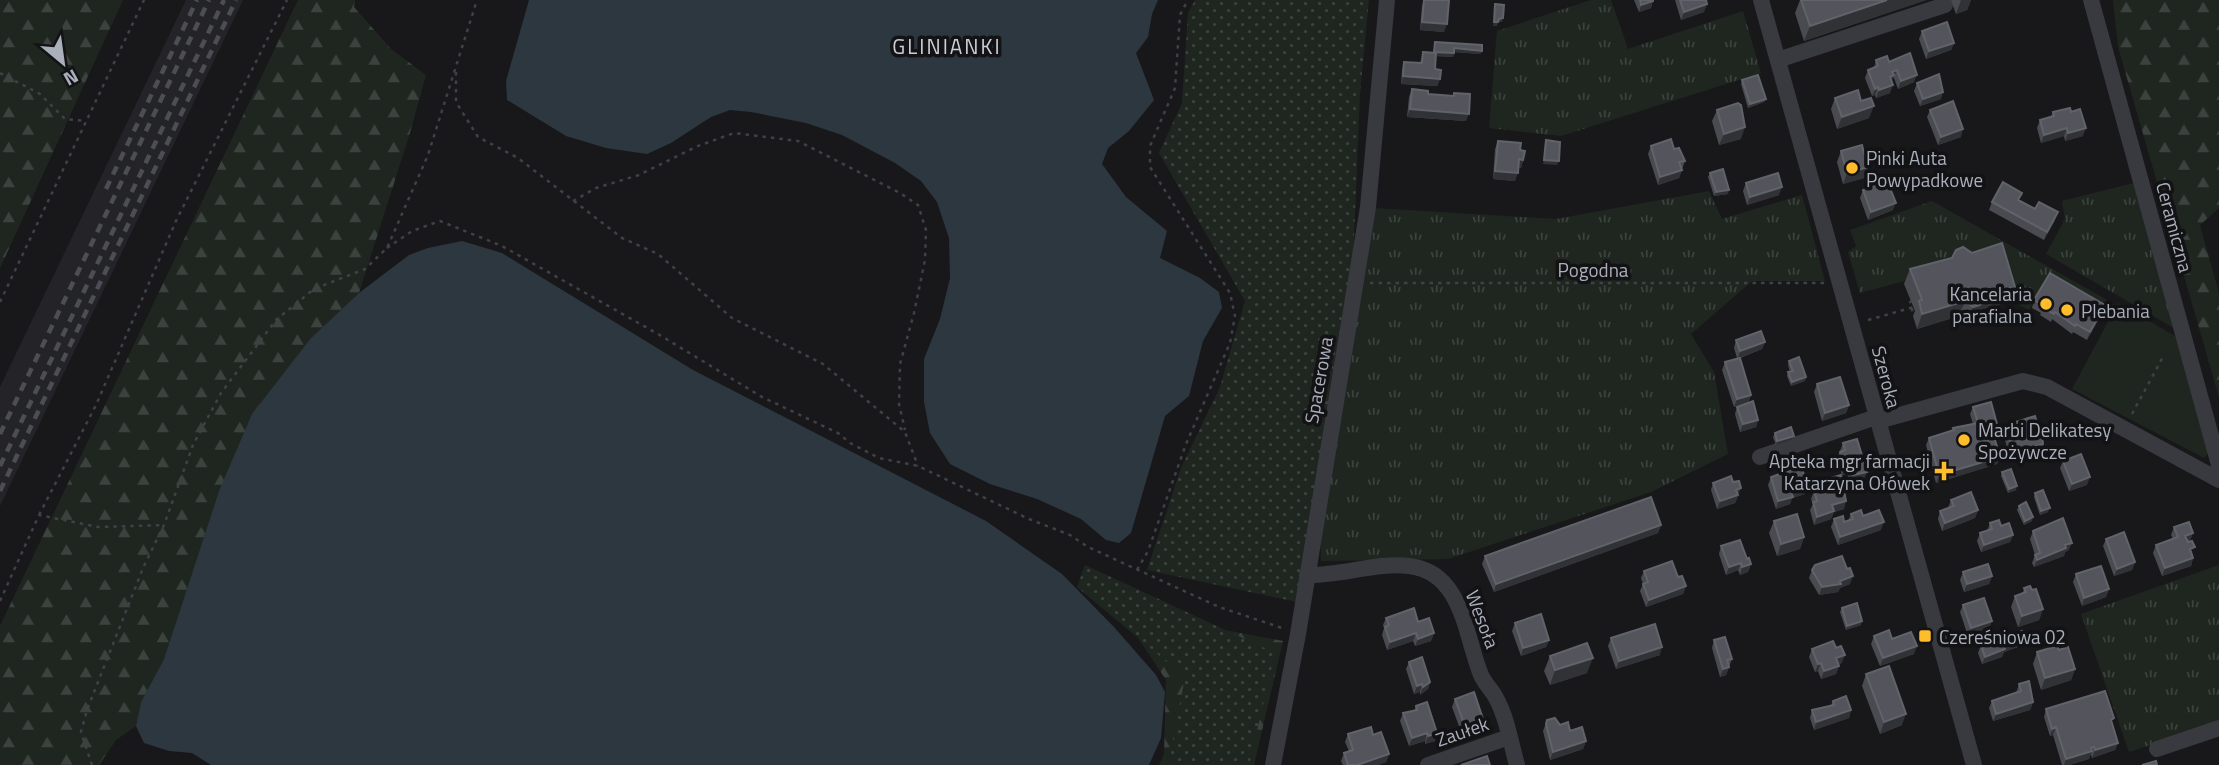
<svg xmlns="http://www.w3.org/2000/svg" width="2219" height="765" font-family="'Titillium Web',sans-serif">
	<defs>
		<pattern id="grass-tufts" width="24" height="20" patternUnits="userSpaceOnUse" patternTransform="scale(1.75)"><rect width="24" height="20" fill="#1e261f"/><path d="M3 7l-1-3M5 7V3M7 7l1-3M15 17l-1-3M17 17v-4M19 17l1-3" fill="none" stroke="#3c433e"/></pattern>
		<pattern id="forest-firs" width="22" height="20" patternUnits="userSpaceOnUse" patternTransform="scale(1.75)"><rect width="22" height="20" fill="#1e261f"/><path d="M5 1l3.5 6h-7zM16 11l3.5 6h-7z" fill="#3c433e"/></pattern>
		<pattern id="garden-dots" width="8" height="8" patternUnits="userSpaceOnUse" patternTransform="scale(1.75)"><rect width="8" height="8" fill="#1e261f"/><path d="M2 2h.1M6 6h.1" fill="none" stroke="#3c433e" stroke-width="1.8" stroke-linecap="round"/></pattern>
	</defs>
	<rect width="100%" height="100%" fill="#18181b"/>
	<path fill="#242428" d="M186,0H243L0,506V387Z"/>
	<path fill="url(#grass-tufts)" d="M1591,0H1611L1628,49L1743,11L1761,73L1561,136L1489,128L1497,31Z
		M2134,183L2174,328L2046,254L2065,219L2062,201Z
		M1709,191L1722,219L1802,195L1825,281H1752L1691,334L1714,372L1728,454L1651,492L1448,559L1321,561L1320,531L1373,208L1556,219Z
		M1932,201L2114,304L2107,316L2047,279L2029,310L2015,303L2001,258L1944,270L1860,293L1848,252L1856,246L1850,230Z
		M2219,565V723L2129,752L2081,614Z"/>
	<path fill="url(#forest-firs)" d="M0,0H123L0,268Z
		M298,0H355L354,7L391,49L426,75L410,133L359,293L311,338L219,491L164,659L141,702L136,726L116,740L99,765H0V626Z
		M2113,0H2219V208L2200,225L2219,293V397L2118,47Z
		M1121,612L1178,621L1283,641L1254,765H1159L1164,754L1166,680Z"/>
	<path fill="#1e261f" d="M2118,303L2175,336L2211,451L2204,458L2072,389Z"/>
	<path fill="url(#garden-dots)" d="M1195,0H1369L1360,93L1353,261L1297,602L1147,570L1181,468L1220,387L1245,301L1159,153L1182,103L1188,13Z
		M1085,565L1275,653L1249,765H1168L1185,677L1077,587Z"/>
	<path fill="#2d3740" d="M529,0H1158L1152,14L1148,37L1136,53L1154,100L1129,131L1108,148L1102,164L1126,197L1167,231L1160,258L1200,278L1219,292L1222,308L1203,341L1189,396L1165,416L1131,533L1119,543L1106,540L1081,519L1037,499L990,484L950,464L930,433L924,402V359L940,319L950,278L949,238L937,202L921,181L895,163L842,135L806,123L751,112L730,110L711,117L671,143L647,154L606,148L566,136L507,100L506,81Z
		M462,241L502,253L693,370L986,521L1062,574L1114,627L1156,675L1165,692L1161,738L1149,765H211L192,753L169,751L144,743L136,726L141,702L164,659L219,491L252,414L311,338L359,293L409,255L428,248Z"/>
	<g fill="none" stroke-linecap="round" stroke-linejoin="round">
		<path stroke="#3f4147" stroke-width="2.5" stroke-dasharray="3.5 5" stroke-linecap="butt" d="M456,72V102L478,137L518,158L622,238L658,254L732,318L823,364L905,432L918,466
			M0,73L40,94L65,119L86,121
			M573,201L596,188L639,175L698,146L734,133L798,141L900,193L918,205L926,230L925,260L914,313L900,364L899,404L905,430
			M387,248L412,231L440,221L502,246L658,334L762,397L838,433L850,443L879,458L918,466L1029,519L1070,535L1088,547L1219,607L1282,628
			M1370,283H1825
			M1912,301L1910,302L1913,313L1915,312
			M0,302L144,0
			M1868,320L1914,307
			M2132,414L2164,355
			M39,515L96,405L176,221L287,0
			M1137,570L1148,551L1186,444L1230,343L1235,316L1230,293L1150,167V146L1175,88L1180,15L1188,0
			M0,601L39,515L98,527L164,525
			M92,765L81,732L87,710L143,568L164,525L193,445L221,393L276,320L314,289L365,269L387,248L428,155L477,0"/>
		<path stroke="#393a40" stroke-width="16" d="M1761,0L1974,765
			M2091,0L2219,465
			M1778,60L1945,5
			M1878,421L2023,381L2047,387L2219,480
			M1760,457L1876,417
			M1307,575C1340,576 1378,562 1409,566C1463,572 1465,636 1481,675C1485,684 1492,690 1496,698C1507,717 1511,744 1517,765
			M2157,749L2219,728
			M1273,765L1298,634L1368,207L1387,0
			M1428,765L1509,737"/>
		<path stroke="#4c4e55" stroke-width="4.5" stroke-dasharray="9 7" stroke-linecap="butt" d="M106,189L197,0
			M0,434L209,0
			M0,466L224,0
			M0,491L236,0"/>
	</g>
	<path fill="#494b50" d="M1424,0H1449L1444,32L1420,30L1422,6Z
		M1634,0H1653L1651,8L1639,12Z
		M1675,0H1706L1704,12L1681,20Z
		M1800,0H1926L1804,41L1795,13Z
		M1951,0H1971L1967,10L1956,14Z
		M1922,31L1954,43L1951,50L1926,59L1919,39Z
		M1435,42L1481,54L1454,52L1453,57L1435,56V69L1440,79L1437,86L1401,84L1402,70L1404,62L1420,63L1423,52L1433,53Z
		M1876,60L1889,62L1914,82L1898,89L1894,78H1892L1890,93L1876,98L1875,95L1872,96L1865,78L1868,70L1874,68Z
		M1742,80L1766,99L1764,102L1748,108L1741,84Z
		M1917,83L1941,99L1920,106L1914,91Z
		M1412,89L1428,94L1453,96L1454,93L1466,121L1407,117L1409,97Z
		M1835,98L1861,101L1869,118L1837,129L1831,109Z
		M1717,110L1741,139L1719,145L1712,121Z
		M1930,110L1961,137L1938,145L1927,117Z
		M2053,112H2071L2083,136L2065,141L2064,136L2041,143L2037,128L2040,120L2051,116Z
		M1498,141L1520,150L1523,160L1521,168L1518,167L1515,181L1493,179L1495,149Z
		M1651,146L1674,149L1685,161L1679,178L1658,185L1648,154Z
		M1841,151L1867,172L1864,178L1843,184L1837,162Z
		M1710,173L1728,194L1714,196L1708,177Z
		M1746,183L1779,195L1747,205L1743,191Z
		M1863,190L1893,210L1868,220L1860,198Z
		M2019,200L2055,220L2044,240L1989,210L1992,202Z
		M1910,269L2010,302L1978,310L1974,320L1968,322L1959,316L1917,329L1913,316L1915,311L1904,284Z
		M2034,300L2105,305L2102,313L2087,340L2073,332L2072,334L2052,319L2051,322L2040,315L2041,313L2032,308Z
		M1736,340L1765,342L1762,349L1740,358L1751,395L1748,403L1734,407L1722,370L1725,362L1737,358L1734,348Z
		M1789,361L1806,377L1805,381L1791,386L1787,376L1788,372H1790L1788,365Z
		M1817,384L1849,405L1846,413L1822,421L1814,392Z
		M1737,407L1758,420L1756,427L1740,432L1735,414Z
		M1973,407L1994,432H1993L2000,457L1997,464L1936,483L1926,445L1929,438L1952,431L1953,428L1973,424L1970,414Z
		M2016,422L2043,444L2041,452L2022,458L2020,455L2010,457L2004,437L2007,429L2014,427Z
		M1775,433L1794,436L1792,440L1776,445L1773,437Z
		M1843,443L1864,479L1850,483L1847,474L1842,475L1837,459Z
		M2063,461L2087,485L2069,491L2060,468Z
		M2002,472L2016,490L2008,493L2001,476Z
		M1771,477L1808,486L1805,494L1792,498L1790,504L1776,509L1768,485Z
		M1831,478L1846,490L1845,495L1844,509L1834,512L1831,519L1814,525L1810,510L1813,504L1811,499L1814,491L1829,486Z
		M1713,483L1738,496L1735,503L1717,509L1711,490Z
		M2035,493L2048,512L2040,515L2034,497Z
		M1951,500L1978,510L1975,518L1942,531L1938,519L1940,511L1948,508Z
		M2019,506L2032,521L2024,525L2017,510Z
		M1851,514L1863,516L1881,530L1838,545L1831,527L1834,519L1844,522L1848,521Z
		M1774,521L1804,537L1800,549L1777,556L1769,533Z
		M1990,523L2001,526L2013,535L2010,542L1981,552L1977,541L1980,533L1987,531Z
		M1661,525L1658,533L1494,592L1482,564L1485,556Z
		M2174,527L2193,533L2190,540L2187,542L2193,558L2191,566L2162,576L2153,553L2156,545L2173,539L2171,535Z
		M2033,531L2069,550L2065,552L2064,556L2034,567L2032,563L2035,555L2030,539Z
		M2106,539L2135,562L2132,570L2114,576L2103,546Z
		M1721,546L1747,559L1751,564L1748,572L1740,575L1738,570L1726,575L1719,554Z
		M1812,570L1850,584L1840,588L1838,592L1819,595L1809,578Z
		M1644,571L1686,586L1683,594L1646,607L1640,591L1643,584L1641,578Z
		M1963,572L1992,576L1989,584L1964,592L1960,580Z
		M2076,574L2109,589L2106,597L2082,606L2073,582Z
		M2024,588L2032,590L2043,609L2039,620L2018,627L2011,607L2015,596L2023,593Z
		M1963,605L1989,629L1968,636L1960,612Z
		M1842,608L1861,625L1846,630L1840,612Z
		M1386,618L1418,622L1434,633L1431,641L1415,646L1413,641L1387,650L1382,635L1384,628L1383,625Z
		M1515,623L1549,640L1546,647L1521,656L1512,631Z
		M1874,636L1892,639L1914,654L1880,666L1871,644Z
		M1611,638L1660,655L1616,669L1608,646Z
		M2024,638L2021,646L2004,652L2002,657L1982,664L1978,653L1981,645Z
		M1714,640L1732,659L1726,675L1720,677L1712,648Z
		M1812,649L1842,663L1838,664L1839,666L1836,674L1821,679L1818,671L1815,672L1809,657Z
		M2059,650L2075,669L2071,680L2041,690L2033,664L2037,652Z
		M1550,656L1587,673L1550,685L1544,671Z
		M1409,662L1430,682L1428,689L1420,695V692L1414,694L1406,669Z
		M1866,674L1902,725L1880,734L1862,686Z
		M2019,684L2033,702L2030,710L1993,721L1989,708L1992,701L2016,693Z
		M1455,699L1481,730L1463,737L1452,707Z
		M1833,701L1851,710L1849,718L1814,730L1810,718L1812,710L1831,705Z
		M1416,706L1435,741L1425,744V741L1409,746L1400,721L1403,713L1414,711Z
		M2046,709L2112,724L2118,743L2115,750L2092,758L2091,755H2090L2089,759L2069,765H2062L2053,735L2050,736L2044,717Z
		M1547,720L1560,725L1586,741L1583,749L1550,760L1543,731Z
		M1348,734L1373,735L1389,754L1386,762L1378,765H1343L1341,761L1344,753L1349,751L1345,742Z"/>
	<path fill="#313236" d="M1887,0H1926L1804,41L1810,26Z
		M1961,0H1971L1967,10L1956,14Z
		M1653,1L1651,8L1639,12L1641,5Z
		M1707,4L1704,12L1681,20L1684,12Z
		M1503,18L1502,22H1498L1497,26H1493L1494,22L1499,19Z
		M1422,22L1447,24L1444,32L1420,30Z
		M1954,43L1951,50L1926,59L1929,51Z
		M1454,48L1482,51L1481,54L1453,52Z
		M1434,52L1454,53L1453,57L1433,56Z
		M1897,70L1891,83L1887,85L1892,72Z
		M1917,75L1914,82L1898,89L1901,81Z
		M1403,76L1440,79L1437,86L1401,84Z
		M1893,85L1890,93L1876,98L1879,90Z
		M1878,87L1875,95L1872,96L1875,89Z
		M1943,92L1941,99L1920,106L1923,99Z
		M1766,99L1764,102L1748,108L1750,104Z
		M1874,106L1869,118L1837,129L1842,117Z
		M1410,109L1469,114L1466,121L1407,117Z
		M1745,127L1741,139L1719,145L1724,134Z
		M2067,128L2064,136L2041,143L2044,135Z
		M2086,128L2083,136L2065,141L2068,133Z
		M1963,129L1961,137L1938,145L1941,137Z
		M1519,159L1523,160L1521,168L1516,167Z
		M1544,160L1559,161L1557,165L1543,164Z
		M1871,161L1864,178L1843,184L1847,173Z
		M1682,170L1679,178L1658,185L1660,177Z
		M1495,171L1518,173L1515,181L1493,179Z
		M1782,187L1779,195L1747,205L1750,197Z
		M1729,190L1728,194L1714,196L1716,192Z
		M1896,203L1893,210L1868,220L1871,212Z
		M2058,212L2055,220L2044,240L2047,232Z
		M2015,287L2010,302L1978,310L1974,320L1968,322L1973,307L1984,295Z
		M1965,301L1959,316L1917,329L1922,314Z
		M2105,305L2102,313L2087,340L2090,332Z
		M1765,342L1762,349L1738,358L1740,351Z
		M1806,377L1805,381L1791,386L1792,382Z
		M1751,395L1748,403L1734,407L1737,399Z
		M1849,405L1846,413L1822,421L1825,413Z
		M1758,420L1756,427L1740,432L1743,424Z
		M1997,424L1994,432L1988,434L1991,426Z
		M1794,436L1792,440L1776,445L1777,441Z
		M2043,444L2041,452L2022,458L2025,450Z
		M2023,447L2020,455L2010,457L2013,450Z
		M2000,457L1997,464L1936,483L1939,475Z
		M1850,466L1847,474L1842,475L1844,468Z
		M1867,472L1864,479L1850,483L1853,475Z
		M2090,477L2087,485L2069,491L2072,484Z
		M1808,486L1805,494L1792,498L1790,504L1776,509L1778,501L1791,491Z
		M2017,486L2016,490L2008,493L2009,489Z
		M1741,488L1735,503L1717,509L1720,501L1736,490Z
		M1846,501L1844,509L1834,512L1831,519L1814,525L1817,517L1832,505Z
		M2050,508L2048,512L2040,515L2041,511Z
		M1978,510L1975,518L1942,531L1945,523Z
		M2033,517L2032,521L2024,525L2025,521Z
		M1884,522L1881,530L1838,545L1840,537Z
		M1661,525L1658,533L1494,592L1496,584Z
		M2193,533L2190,540L2182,543L2185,536Z
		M2013,535L2010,542L1981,552L1984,545Z
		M1804,537L1800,549L1777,556L1781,544Z
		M2072,543L2069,550L2065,552L2064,556L2034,567L2037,560Z
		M2193,558L2191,566L2162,576L2165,568Z
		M2135,562L2132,570L2114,576L2117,569Z
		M1741,563L1738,570L1726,575L1729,567Z
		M1751,564L1748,572L1740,575L1742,567Z
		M1853,576L1850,584L1840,588L1838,592L1819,595L1822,587Z
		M1992,576L1989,584L1964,592L1967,584Z
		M1686,586L1683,594L1646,607L1649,600Z
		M2109,589L2106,597L2082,606L2084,598Z
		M2043,609L2039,620L2018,627L2022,616Z
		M1862,621L1861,625L1846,630L1847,626Z
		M1992,621L1989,629L1968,636L1971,628Z
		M1416,633L1413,641L1387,650L1390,642Z
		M1434,633L1431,641L1415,646L1418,639Z
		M2024,638L2021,646L2004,652L2002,657L1982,664L1985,657L2004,646Z
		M1549,640L1546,647L1521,656L1523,648Z
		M1917,646L1914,654L1880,666L1883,658Z
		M1662,647L1660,655L1616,669L1619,661Z
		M1845,655L1842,663L1833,666L1836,658Z
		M1593,658L1587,673L1550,685L1555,670Z
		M1821,663L1818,671L1815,672L1818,664Z
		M1839,666L1836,674L1821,679L1824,671Z
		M1729,667L1726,675L1720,677L1723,669Z
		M2075,669L2071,680L2041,690L2045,678Z
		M1430,682L1428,689L1420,695L1423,687Z
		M1422,684L1420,692L1414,694L1417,686Z
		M2033,702L2030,710L1993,721L1996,714Z
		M1851,710L1849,718L1814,730L1816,722Z
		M1906,714L1902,725L1880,734L1884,722Z
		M1484,722L1481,730L1463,737L1466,729Z
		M2056,727L2053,735L2050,736L2052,729Z
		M1427,733L1425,741L1409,746L1412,738Z
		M1437,733L1435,741L1425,744L1428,736Z
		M1586,741L1583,749L1550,760L1553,752Z
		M2118,743L2115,750L2092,758L2095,750Z
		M2094,747L2089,759L2069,765H2064L2066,759Z
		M1389,754L1386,762L1378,765H1357Z"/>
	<path fill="#54555c" stroke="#61636a" stroke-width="2" d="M1424,0H1449L1447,24L1422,22Z
		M1640,0H1653V1L1641,5Z
		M1680,0H1706L1707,4L1684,12Z
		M1801,0H1887L1810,26Z
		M1495,4L1504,5L1503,18L1499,19L1498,22H1494Z
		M1947,22L1954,43L1929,51L1922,31Z
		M1435,42L1482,45V51L1454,48V53L1434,52Z
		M1423,52L1436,53L1435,69L1441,70L1440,79L1403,76L1404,62L1422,63Z
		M1910,53L1917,75L1901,81L1897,70L1892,72L1894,75L1890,77L1893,85L1879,90L1878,87L1875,89L1868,70L1878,66L1876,60L1887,56L1889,62Z
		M1939,74L1943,92L1923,99L1917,83Z
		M1758,75L1766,99L1750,104L1742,80Z
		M1412,89L1428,91V94L1454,96V93L1470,94L1469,114L1410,109Z
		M1858,90L1861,101L1871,98L1874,106L1842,117L1835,98Z
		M1953,101L1963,129L1941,137L1930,110Z
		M1738,103L1741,105L1745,127L1724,134L1717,110Z
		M2070,108L2071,112L2080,109L2086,128L2068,133L2067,128L2044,135L2040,120L2054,116L2053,112Z
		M1671,139L1674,149L1679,148L1685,161L1679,162L1682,170L1660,177L1651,146Z
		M1546,140L1560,142L1559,161L1544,160Z
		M1498,141L1521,143L1520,150L1525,151L1523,160L1519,159L1518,173L1495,171Z
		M1862,145L1864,153L1869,152L1871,161L1867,162L1868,167L1847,173L1841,151Z
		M1723,169L1729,190L1716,192L1710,173Z
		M1778,173L1782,187L1750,197L1746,183Z
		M1887,181L1896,203L1871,212L1863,190Z
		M2003,182L2022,193L2018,200L2035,209L2039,202L2058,212L2047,232L1992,202Z
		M2002,243L2015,287L1984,295L1980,305L1973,307L1965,301L1922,314L1919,301L1922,300L1921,297L1910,269L1952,258L1956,250L1963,247L1972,253Z
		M2050,273L2105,305L2090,332L2076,324L2075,326L2055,312L2054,314L2043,308L2044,306L2034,300Z
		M1761,331L1765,342L1740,351L1736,340Z
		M1799,357L1806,377L1792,382L1788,372L1793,371L1789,361Z
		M1740,358L1751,395L1737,399L1725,362Z
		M1840,377L1849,405L1825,413L1817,384Z
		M1753,401L1758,420L1743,424L1737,407Z
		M1991,402L1997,424L1991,426L2000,457L1939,475L1929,438L1954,430L1953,428L1978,423L1973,407Z
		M2035,416L2038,425L2041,427L2043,444L2025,450L2023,447L2013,450L2007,429L2017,426L2016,422Z
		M1791,427L1794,436L1777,441L1775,433Z
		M1857,439L1867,472L1853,475L1850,466L1844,468L1840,452L1845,450L1843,443Z
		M2081,454L2090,477L2072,484L2063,461Z
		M1801,466L1808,486L1791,491L1793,497L1778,501L1771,477Z
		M2011,469L2017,486L2009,489L2002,472Z
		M1841,475L1846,490L1844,491L1846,501L1832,505L1834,511L1817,517L1813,502L1817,501L1814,491L1833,485L1831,478Z
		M1731,476L1733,482L1739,481L1741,488L1736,490L1738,495L1720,501L1713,483Z
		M2043,490L2050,508L2041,511L2035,493Z
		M1971,492L1978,510L1945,523L1940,511L1954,506L1951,500Z
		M1651,497L1661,525L1496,584L1485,556Z
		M2026,502L2033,517L2025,521L2019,506Z
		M1861,510L1863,516L1879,510L1884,522L1840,537L1834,519L1843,516L1844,522L1853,519L1851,514Z
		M1797,514L1804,537L1781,544L1774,521Z
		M2063,518L2072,543L2065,545L2066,548L2037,560L2035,555L2040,553L2033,531Z
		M1999,520L2001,526L2009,523L2013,535L1984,545L1980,533L1992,529L1990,523Z
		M2189,522L2193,533L2185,536L2188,542L2192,541L2195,547L2190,549L2193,558L2165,568L2156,545L2178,537L2174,527Z
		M2124,532L2135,562L2117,569L2106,539Z
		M1740,540L1747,559L1749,558L1751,564L1742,567L1741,563L1729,567L1721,546Z
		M1842,556L1847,569L1850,568L1853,576L1840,581L1841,584L1822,587L1812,570L1815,565Z
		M1672,561L1678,577L1682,576L1686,586L1649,600L1643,584L1648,582L1644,571Z
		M1988,564L1992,576L1967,584L1963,572Z
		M2101,566L2109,589L2084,598L2076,574Z
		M2030,586L2032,590L2036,589L2043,609L2022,616L2015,596L2026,592L2024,588Z
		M1984,598L1992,621L1971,628L1963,605Z
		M1857,603L1862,621L1847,626L1842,608Z
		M1414,608L1418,622L1429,618L1434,633L1418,639L1416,633L1390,642L1385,627L1389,625L1386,618Z
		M1541,614L1549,640L1523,648L1515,623Z
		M1655,624L1662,647L1619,661L1611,638Z
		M1889,630L1892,639L1911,632L1917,646L1883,658L1874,636Z
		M2022,631L2024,638L2004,646L2005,649L1985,657L1981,645Z
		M1725,637L1732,659L1727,660L1729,667L1723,669L1714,640Z
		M1833,641L1836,648L1841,646L1845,655L1836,658L1839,666L1824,671L1821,663L1818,664L1812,649Z
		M1587,643L1593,658L1555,670L1550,656Z
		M2057,646L2059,650L2068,647L2075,669L2045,678L2037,652Z
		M1422,657L1430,682L1423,687L1422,684L1417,686L1409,662Z
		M1889,666L1906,714L1884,722L1866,674Z
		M2029,681L2033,702L1996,714L1992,701L2021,691L2019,684Z
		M2105,691L2114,718L2111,720L2118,743L2095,750L2094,747L2091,748L2092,751L2066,759L2056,727L2052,729L2046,709Z
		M1474,692L1484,722L1466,729L1455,699Z
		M1846,696L1851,710L1816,722L1812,710L1834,705L1833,701Z
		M1427,702L1437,733L1428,736L1427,733L1412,738L1403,713L1417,710L1416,706Z
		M1555,718L1560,725L1568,722L1570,731L1582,727L1586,741L1553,752L1546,724L1547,720Z
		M1371,727L1373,735L1381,732L1389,754L1357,765H1348L1344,753L1353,750L1348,734Z
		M1487,756L1490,765H1461Z
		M2156,761L2157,765H2142Z"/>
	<g fill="#ffbd2c" stroke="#131316" stroke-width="2.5">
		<circle cx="1852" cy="168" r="7"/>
		<circle cx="2046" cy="304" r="7"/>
		<circle cx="2067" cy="310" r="7"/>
		<circle cx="1964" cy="440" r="7"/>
		<path d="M1940.5 460.5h7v7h7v7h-7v7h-7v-7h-7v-7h7z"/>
		<rect x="1918" y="629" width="14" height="14" rx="3.5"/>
	</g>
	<g text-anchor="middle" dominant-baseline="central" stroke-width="7" stroke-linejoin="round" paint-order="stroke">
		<g font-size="19" fill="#a9afbb" stroke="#131316" text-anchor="start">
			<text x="1866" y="157">Pinki Auta<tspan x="1866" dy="22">Powypadkowe</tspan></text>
			<text x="2032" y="293" text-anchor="end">Kancelaria<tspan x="2032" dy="22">parafialna</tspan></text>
			<text x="2081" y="310">Plebania</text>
			<text x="1978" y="429">Marbi Delikatesy<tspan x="1978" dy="22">Spożywcze</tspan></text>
			<text x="1930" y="460" text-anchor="end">Apteka mgr farmacji<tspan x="1930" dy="22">Katarzyna Ołówek</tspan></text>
			<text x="1939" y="636">Czereśniowa 02</text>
		</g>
		<g font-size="19" fill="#a9afbb" stroke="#131316">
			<text transform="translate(2175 227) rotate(75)">Ceramiczna</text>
			<text x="1593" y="269">Pogodna</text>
			<text transform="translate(1887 377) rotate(75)">Szeroka</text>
			<text transform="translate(1318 380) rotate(-80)">Spacerowa</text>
			<text transform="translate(1483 619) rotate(69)">Wesoła</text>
			<text transform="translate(1462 731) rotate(-19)">Zaułek</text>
		</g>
		<g font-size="21" letter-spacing="2" fill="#cbced7" stroke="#131316">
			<text x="947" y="46">GLINIANKI</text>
		</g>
	</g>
	<g transform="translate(63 63) rotate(151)" stroke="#131316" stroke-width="5" paint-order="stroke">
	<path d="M0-5L12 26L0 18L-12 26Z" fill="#a9afbb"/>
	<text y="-10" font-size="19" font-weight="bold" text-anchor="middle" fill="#a9afbb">N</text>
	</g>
</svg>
